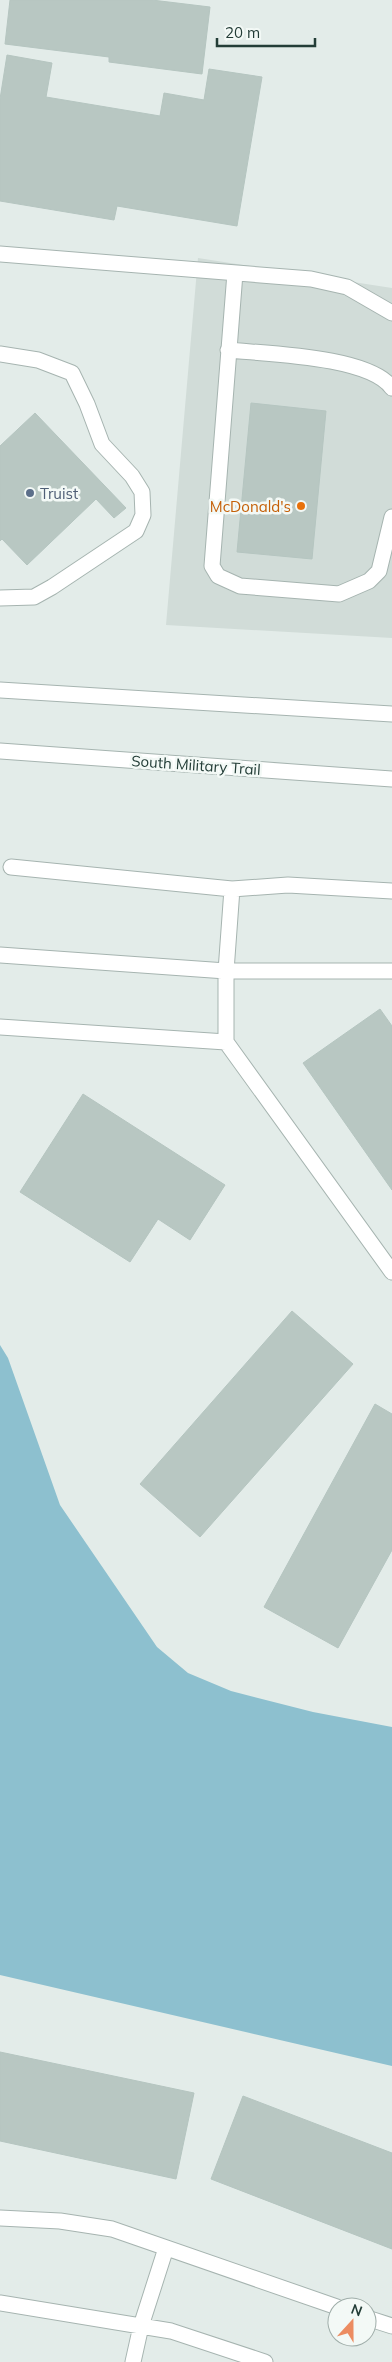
<svg xmlns="http://www.w3.org/2000/svg" width="392" height="2362" font-family="Mulish,sans-serif">
	<rect width="100%" height="100%" fill="#e3ece9"/>
	<path fill="#d1dcd8" d="M198,258L392,288V638L166,625Z"/>
	<path fill="#8dc0cf" d="M0,1345L8,1358L60,1505L157,1647L188,1673L231,1691L313,1712L392,1727V2066L0,1975Z"/>
	<path fill="#b8c7c2" stroke="#b5c5c0" d="M10,0H152L210,7L202,74L109,62V57L5,44Z
		M7,55L52,63L46,97L160,116L164,93L204,100L209,69L262,77L237,226L117,206L114,220L0,201V99Z
		M251,403L326,411L312,559L237,552Z
		M35,413L126,508L114,518L96,499L27,565L2,539L0,541V446Z
		M380,1009L392,1026V1190L303,1063Z
		M83,1094L225,1185L190,1240L158,1219L130,1262L20,1192Z
		M292,1311L353,1364L200,1537L140,1484Z
		M375,1404L392,1414V1550L338,1648L264,1607Z
		M0,2052L194,2093L176,2179L0,2141Z
		M243,2096L392,2153V2249L211,2179Z"/>
	<g fill="none" stroke-linecap="round" stroke-linejoin="round">
		<g stroke="#a6b4b0" stroke-width="17">
			<path id="minor" d="M0,254L311,279L347,287L392,313
				M235,273L212,566L218,576L240,586L339,594L369,581L379,571L392,517
				M228,350C267,354 369,356 392,388
				M0,354L38,360L72,373L87,404L102,444L132,476L142,492L143,515L136,531L52,587L34,597L0,598
				M0,690L392,714
				M0,751L392,779
				M11,867L232,889
				M0,955L226,971L232,889L288,885L392,891
				M0,1027L226,1042L392,1272
				M226,1042V971H392
				M0,2218L60,2221L112,2229L337,2307
				M0,2303L171,2331L265,2362
				M367,2318L392,2326
				M133,2362L141,2326L166,2248"/>
		</g>
		<use href="#minor" stroke="#fff" stroke-width="15"/>
	</g>
	<circle fill="#5c6f8a" stroke="#f3f9f6" stroke-width="2" cx="30" cy="493" r="5"/>
	<circle fill="#e8710a" stroke="#f3f9f6" stroke-width="2" cx="301" cy="506" r="5"/>
	<g text-anchor="middle" dominant-baseline="central" stroke-width="5" stroke-linejoin="round" paint-order="stroke">
		<g font-size="15" fill="#4e5e75" stroke="#f3f9f6" text-anchor="start">
			<text x="40" y="493">Truist</text>
		</g>
		<g font-size="15" fill="#c56008" stroke="#f3f9f6" text-anchor="end">
			<text x="291" y="506">McDonald's</text>
		</g>
		<g font-size="15" fill="#233d37" stroke="#f3f9f6">
			<text transform="translate(196 765) rotate(4)">South Military Trail</text>
		</g>
	</g>
	<g transform="translate(352 2322) rotate(21)"><circle r="24" fill="#f3f9f6" stroke="#a0aeaa"/>
	<path d="M0-4L9 19L0 12L-9 19Z" fill="#ec8c61"/>
	<text y="-8" font-size="14" font-weight="bold" text-anchor="middle" fill="#233d37">N</text>
	</g>
	<path d="M217 38v8h98v-8" fill="none" stroke="#233d37" stroke-width="2.5"/>
	<text x="225" y="38" font-size="15" fill="#233d37" stroke="#f3f9f6" stroke-width="4" paint-order="stroke">20 m</text>
</svg>
